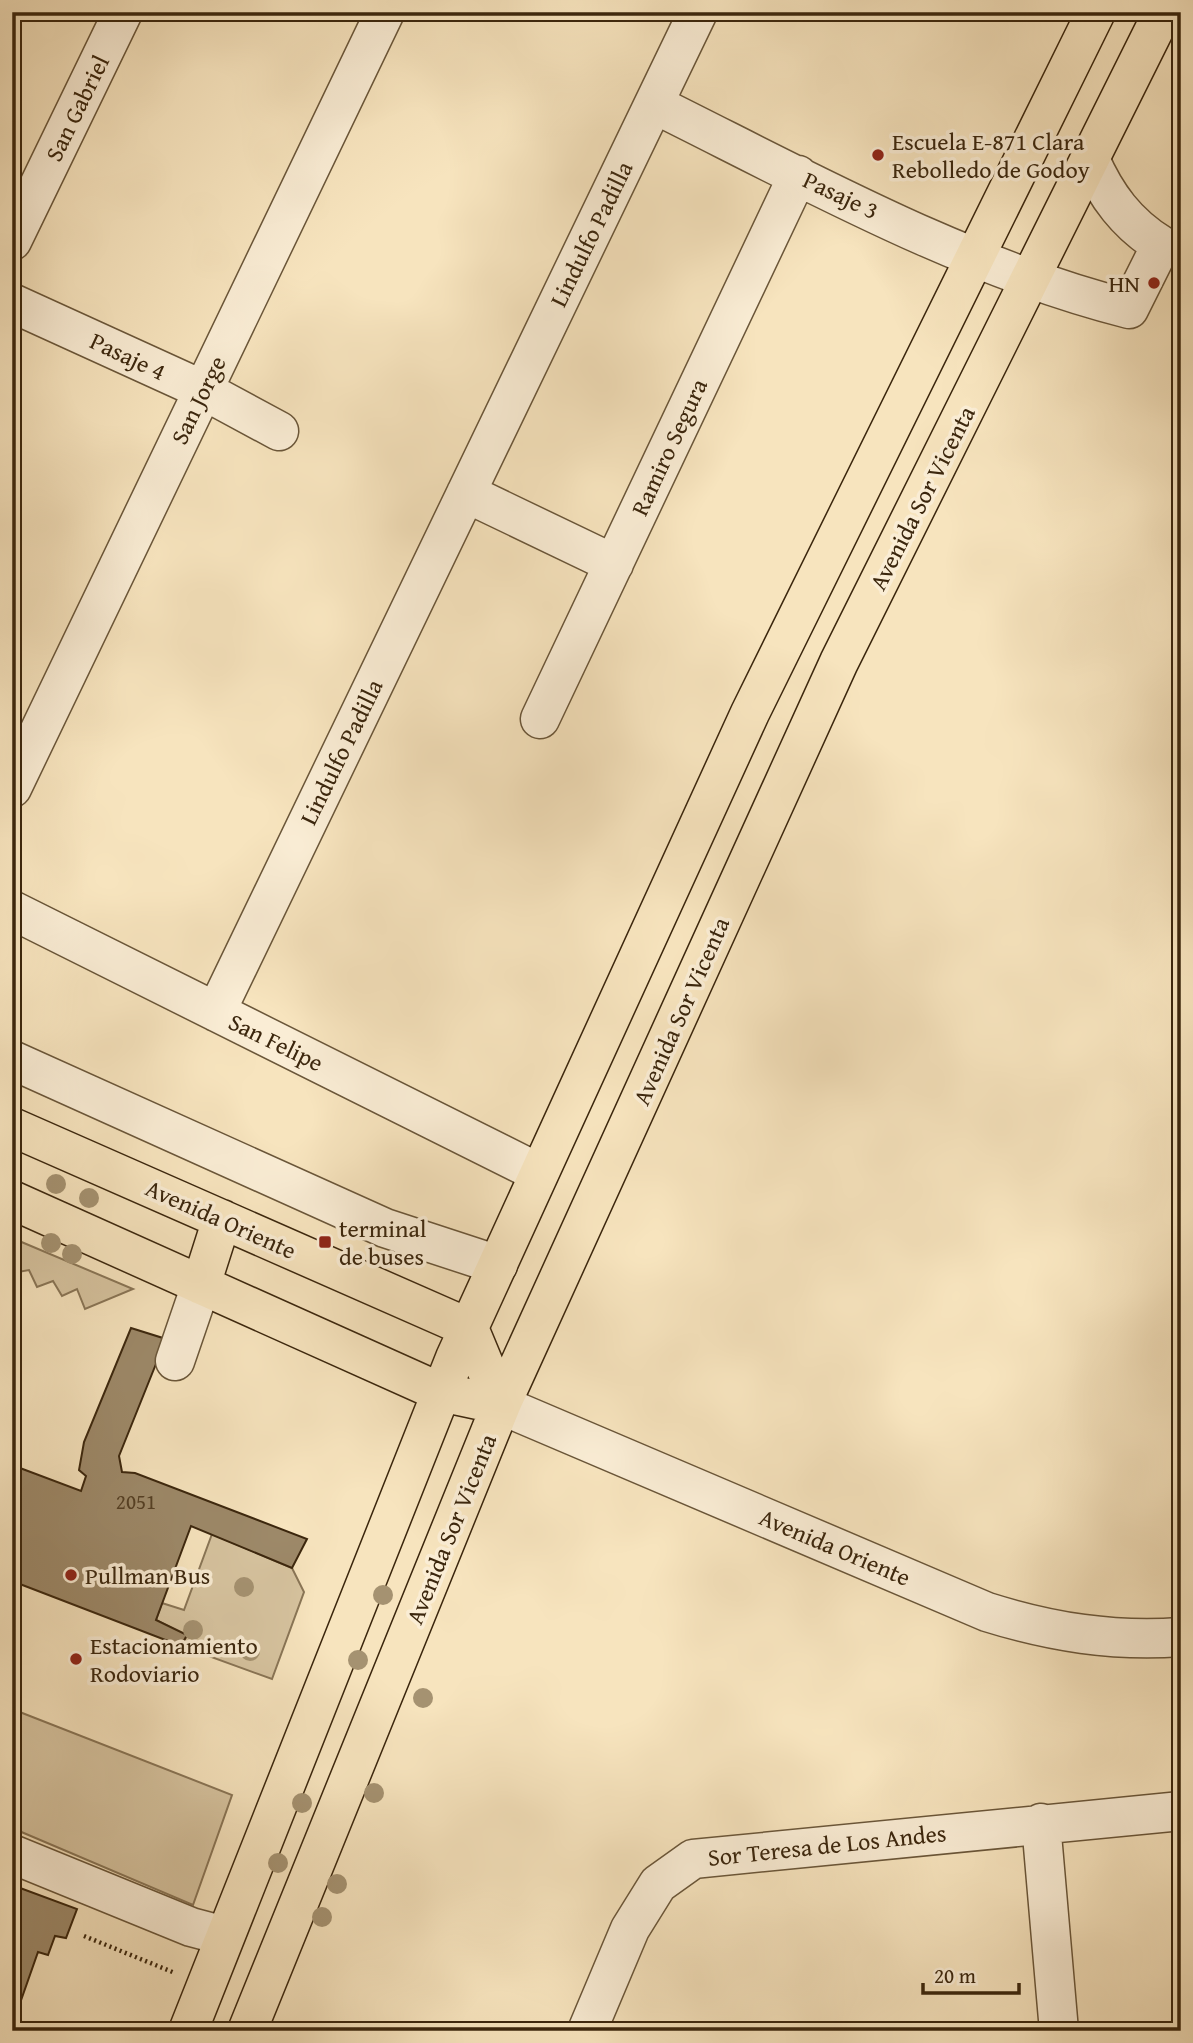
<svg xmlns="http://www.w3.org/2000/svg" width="1193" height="2043" font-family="'Gentium Book Plus',serif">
	<rect width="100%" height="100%" fill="#f7e4be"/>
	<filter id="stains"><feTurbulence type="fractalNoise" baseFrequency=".00286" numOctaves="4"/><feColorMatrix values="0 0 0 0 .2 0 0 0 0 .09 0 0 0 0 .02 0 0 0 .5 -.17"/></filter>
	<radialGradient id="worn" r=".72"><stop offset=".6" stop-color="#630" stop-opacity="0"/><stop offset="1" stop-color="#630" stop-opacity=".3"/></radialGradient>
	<path fill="#d7c4a0" stroke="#897556" stroke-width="2" d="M12,1238L133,1289L85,1309L77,1289L62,1296L53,1281L37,1287L29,1270L12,1273Z
		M212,1534L292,1568L304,1592L272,1679L181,1646L187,1636L156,1620L162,1603L184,1610Z
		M12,1709L232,1795L193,1905L12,1828Z"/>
	<path fill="#9d8969" stroke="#3b260d" stroke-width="2" d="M131,1328L166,1339L119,1456L122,1472L135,1473L307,1539L292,1568L191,1526L156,1620L187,1635L181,1646L12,1581V1465L81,1491L86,1476L79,1470L84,1442Z
		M12,1885L77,1909L66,1938L55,1936L48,1955L38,1952L12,2026Z"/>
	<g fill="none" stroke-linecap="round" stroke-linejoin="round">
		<g stroke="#6a5639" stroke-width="41">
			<path id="minor" d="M654,104C807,180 963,267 1129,309L1161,245C1127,224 1106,196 1090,159
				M12,241L123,12
				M12,303L203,390L279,431
				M466,493L614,564
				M540,719L798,175
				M12,788L385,12
				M12,910L539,1173
				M216,1012L698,12
				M12,1060L385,1228L498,1265
				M175,1361L201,1285
				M501,1405L987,1612C1051,1632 1113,1642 1181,1637
				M1041,1823L1059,2031
				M12,1854L191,1927L225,1936
				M587,2031L630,1929L658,1884L693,1859L1181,1811"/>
		</g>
		<g stroke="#3b260d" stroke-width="41">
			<path id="major" d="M12,1127L469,1328L501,1405
				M12,1200L440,1392L501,1405
				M201,1285L222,1219
				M188,2031L455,1358L750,713L1096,12
				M247,2031L501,1405L839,662L1163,12"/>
		</g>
		<path stroke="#3b260d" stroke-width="4.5" stroke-dasharray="2 3.5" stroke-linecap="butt" d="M84,1936L175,1973"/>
		<use href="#minor" stroke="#faedd5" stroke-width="38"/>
		<use href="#major" stroke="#f7e4be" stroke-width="38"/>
	</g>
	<g fill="#a59271">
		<circle cx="56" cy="1184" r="10"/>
		<circle cx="89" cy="1198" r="10"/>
		<circle cx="51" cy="1243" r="10"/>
		<circle cx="72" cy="1254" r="10"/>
		<circle cx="244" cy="1587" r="10"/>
		<circle cx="383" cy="1595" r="10"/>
		<circle cx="193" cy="1630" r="10"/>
		<circle cx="250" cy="1651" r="10"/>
		<circle cx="358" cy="1660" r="10"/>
		<circle cx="423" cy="1698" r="10"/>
		<circle cx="374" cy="1793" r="10"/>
		<circle cx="302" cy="1803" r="10"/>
		<circle cx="278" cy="1863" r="10"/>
		<circle cx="337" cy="1884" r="10"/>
		<circle cx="322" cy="1917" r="10"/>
	</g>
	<g fill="#8f2418" stroke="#faedd5" stroke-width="2.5">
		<circle cx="878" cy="155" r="7"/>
		<circle cx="1154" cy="283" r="7"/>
		<rect x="318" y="1235" width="14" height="14" rx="3.5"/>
		<circle cx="71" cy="1575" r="7"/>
		<circle cx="76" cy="1659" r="7"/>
	</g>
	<g text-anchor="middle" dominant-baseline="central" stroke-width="7" stroke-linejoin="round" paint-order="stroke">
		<g font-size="21" fill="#543f24">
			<text x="136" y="1501">2051</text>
		</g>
		<g font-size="24" fill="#3b260d" stroke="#faedd5">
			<text transform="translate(77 108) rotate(-64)">San Gabriel</text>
			<text transform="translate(841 195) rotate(25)">Pasaje 3</text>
			<text transform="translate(591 234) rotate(-64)">Lindulfo Padilla</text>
			<text transform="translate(128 356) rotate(25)">Pasaje 4</text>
			<text transform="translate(198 400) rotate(-64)">San Jorge</text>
			<text transform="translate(669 447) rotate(-65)">Ramiro Segura</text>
			<text transform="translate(922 498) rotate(-63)">Avenida Sor Vicenta</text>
			<text transform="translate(341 752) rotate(-64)">Lindulfo Padilla</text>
			<text transform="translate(681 1011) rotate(-66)">Avenida Sor Vicenta</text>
			<text transform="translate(276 1042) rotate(26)">San Felipe</text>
			<text transform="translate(221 1219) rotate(24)">Avenida Oriente</text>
			<text transform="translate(451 1529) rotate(-68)">Avenida Sor Vicenta</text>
			<text transform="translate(835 1547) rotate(23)">Avenida Oriente</text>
			<text transform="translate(827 1845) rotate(-6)">Sor Teresa de Los Andes</text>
		</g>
		<g font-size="24" fill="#3b260d" stroke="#faedd5" text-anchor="start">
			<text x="892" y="141">Escuela E-871 Clara<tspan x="892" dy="28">Rebolledo de Godoy</tspan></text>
			<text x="1140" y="283" text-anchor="end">HN</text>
			<text x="339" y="1228">terminal<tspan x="339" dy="28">de buses</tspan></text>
			<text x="85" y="1575">Pullman Bus</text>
			<text x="90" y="1645">Estacionamiento<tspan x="90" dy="28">Rodoviario</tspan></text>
		</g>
	</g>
	<rect width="1193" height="2043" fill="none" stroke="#f7e4be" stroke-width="42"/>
	<rect x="14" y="14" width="1165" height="2015" fill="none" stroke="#3b260d" stroke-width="3.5"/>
	<rect x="21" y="21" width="1151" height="2001" fill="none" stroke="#3b260d" stroke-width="2"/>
	<path d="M923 1983v10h96v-10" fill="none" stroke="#3b260d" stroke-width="3.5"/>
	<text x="934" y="1983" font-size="21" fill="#3b260d" stroke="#faedd5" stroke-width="5" paint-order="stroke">20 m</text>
	<rect width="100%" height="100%" filter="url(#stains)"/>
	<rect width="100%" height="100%" fill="url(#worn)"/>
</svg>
